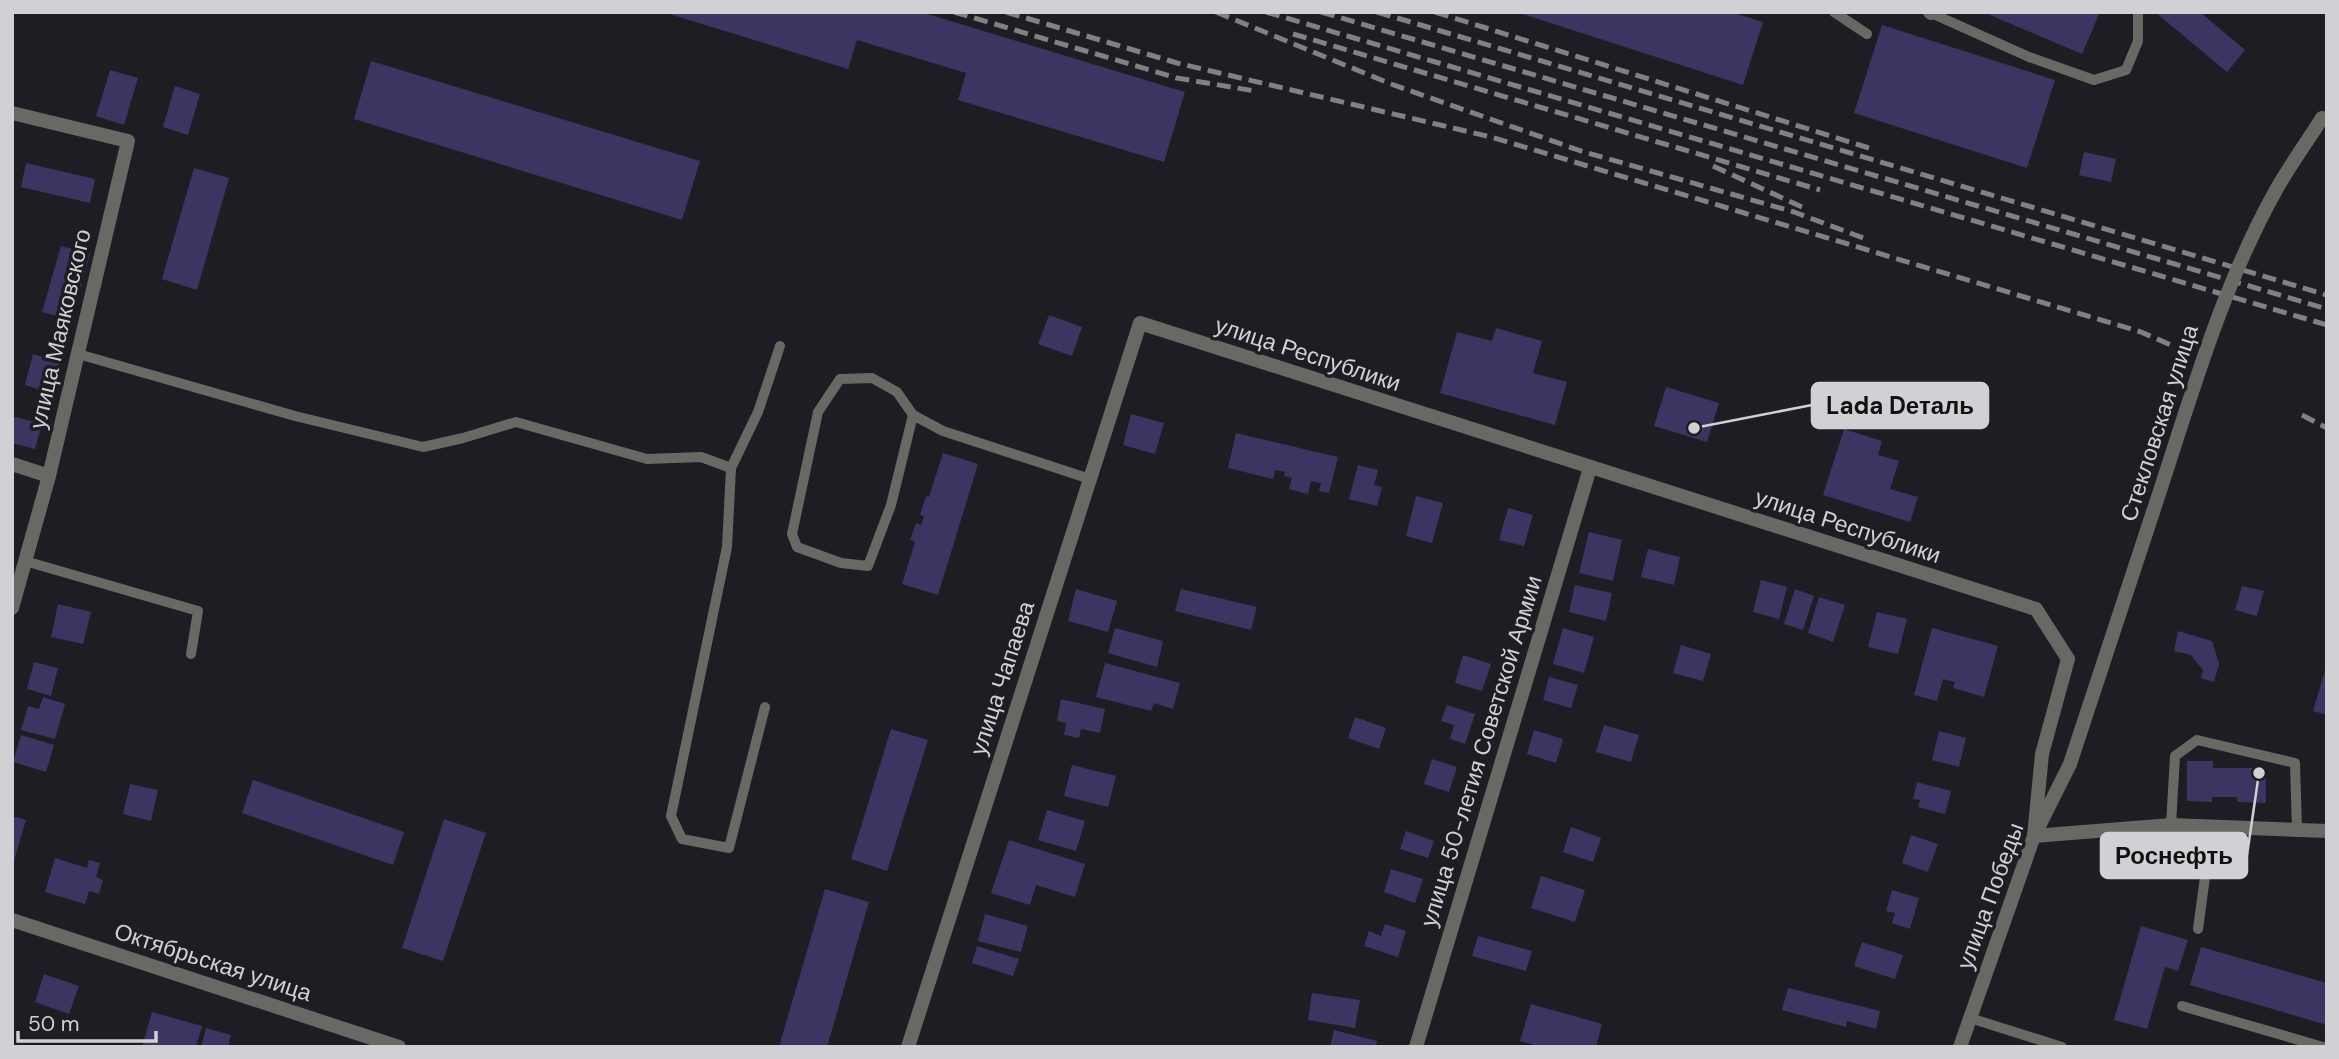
<svg xmlns="http://www.w3.org/2000/svg" width="2339" height="1059" font-family="'DM Sans',sans-serif">
	<rect width="100%" height="100%" fill="#1d1d23"/>
	<path fill="#3b3562" d="M663,12H921L1185,92L1164,162L958,100L966,73L857,40L848,69Z
		M1731,12L1763,22L1743,85L1519,13Z
		M1983,12H2100L2082,54Z
		M2155,12H2200L2245,50L2227,72Z
		M1882,25L2055,80L2027,168L1854,113Z
		M371,61L700,161L682,220L354,119Z
		M110,70L138,78L124,125L96,116Z
		M175,86L200,94L188,135L163,127Z
		M2084,152L2116,159L2111,182L2079,175Z
		M26,163L95,179L90,203L21,187Z
		M194,168L229,178L197,290L162,279Z
		M61,246L90,254L72,320L42,312Z
		M1049,315L1082,327L1072,356L1038,344Z
		M1496,328L1542,341L1533,373L1567,382L1555,425L1440,393L1457,332L1492,341Z
		M33,354L60,362L51,393L25,385Z
		M1666,387L1719,403L1707,442L1654,426Z
		M1131,414L1164,423L1155,454L1123,445Z
		M12,416L42,424L35,449L12,443Z
		M1844,429L1882,441L1878,455L1899,461L1890,489L1918,497L1910,522L1823,495Z
		M1236,433L1338,457L1329,493L1319,491L1321,483L1311,481L1308,494L1289,489L1292,478L1284,476L1285,472L1275,470L1273,479L1228,468Z
		M943,453L978,464L938,595L902,584L915,542L910,540L916,523L921,525L924,516L920,515L926,496L929,497Z
		M1358,465L1378,470L1374,485L1382,487L1377,506L1349,499Z
		M1416,496L1443,503L1432,543L1406,536Z
		M1508,508L1533,515L1524,546L1499,540Z
		M1589,532L1622,540L1613,581L1579,573Z
		M1648,549L1680,557L1674,585L1641,577Z
		M1761,580L1787,587L1779,619L1753,612Z
		M1575,585L1612,593L1606,621L1569,612Z
		M2242,586L2264,591L2257,616L2235,610Z
		M1076,589L1117,601L1108,632L1068,621Z
		M1181,589L1257,607L1251,630L1175,611Z
		M1795,589L1814,596L1803,630L1784,624Z
		M1819,597L1845,605L1833,642L1808,633Z
		M58,604L91,612L83,644L51,637Z
		M1877,612L1907,619L1898,654L1868,647Z
		M1115,628L1163,641L1157,667L1108,653Z
		M1563,628L1594,637L1584,673L1553,664Z
		M1932,628L1998,646L1984,697L1953,688L1955,682L1943,679L1937,701L1914,695Z
		M2178,631L2212,641L2219,664L2214,682L2201,678L2203,670L2191,655L2174,651Z
		M1681,645L1711,654L1703,681L1673,673Z
		M1463,655L1491,664L1482,691L1455,683Z
		M34,662L58,668L51,696L27,689Z
		M1105,663L1180,683L1173,709L1154,703L1151,711L1096,697Z
		M2326,667H2327V715L2313,711Z
		M1549,677L1578,685L1571,708L1543,700Z
		M43,697L65,704L55,739L21,730L28,706L39,709Z
		M1061,699L1105,709L1100,733L1081,729L1079,738L1064,735L1066,723L1057,721Z
		M1447,705L1475,714L1465,744L1450,739L1454,725L1441,721Z
		M1355,717L1386,728L1379,749L1348,738Z
		M1604,725L1639,735L1631,762L1596,752Z
		M891,729L928,740L887,871L851,859Z
		M1534,730L1563,739L1556,763L1527,754Z
		M1939,731L1966,738L1959,767L1932,760Z
		M21,735L54,745L46,772L13,762Z
		M1432,759L1457,767L1449,792L1424,784Z
		M2187,761H2213V768H2266V803L2237,802V797H2212V802L2187,801Z
		M1072,765L1116,776L1108,807L1064,796Z
		M253,780L404,832L393,865L242,813Z
		M1917,782L1951,791L1945,814L1918,807L1920,800L1913,799Z
		M130,784L158,790L151,821L123,814Z
		M1047,810L1085,821L1076,851L1038,840Z
		M12,816L26,820L13,864H12Z
		M444,819L486,833L443,961L402,948Z
		M1571,827L1601,838L1593,862L1563,852Z
		M1406,831L1434,841L1428,858L1400,849Z
		M1911,835L1938,844L1928,872L1902,863Z
		M1009,840L1085,864L1075,897L1036,885L1030,905L991,893Z
		M55,858L87,868L89,860L100,863L96,877L103,880L99,894L89,891L85,904L45,892Z
		M1391,869L1423,879L1415,903L1384,892Z
		M1541,876L1585,890L1575,922L1531,908Z
		M825,889L869,902L827,1047H779Z
		M1892,890L1919,898L1910,929L1892,923L1895,913L1886,911Z
		M985,914L1028,926L1021,952L978,941Z
		M1385,924L1406,931L1398,957L1364,946L1369,931L1381,936Z
		M2141,926L2188,940L2178,971L2165,967L2147,1029L2114,1020Z
		M1478,936L1532,951L1526,971L1472,956Z
		M1862,942L1903,955L1895,979L1854,966Z
		M977,946L1019,959L1013,976L972,963Z
		M2201,947L2327,983V1025L2190,985Z
		M44,974L79,986L69,1014L35,1002Z
		M1788,988L1880,1011L1876,1029L1847,1021L1846,1027L1782,1010Z
		M1312,993L1360,1000L1355,1028L1308,1020Z
		M1531,1004L1602,1024L1596,1047H1542L1520,1041Z
		M152,1012L202,1026L196,1047H142Z
		M206,1028L231,1035L228,1047H201Z
		M1334,1030L1377,1041L1376,1047H1330Z"/>
	<g fill="none" stroke-linecap="round" stroke-linejoin="round">
		<path stroke="#6a6865" stroke-width="10" d="M1834,12L1867,34
			M1931,13L2029,57L2094,80L2126,70L2138,41V12
			M78,354L295,416L423,447L463,438L516,422L647,459L701,457L731,468L727,547L671,816L682,839L729,848L765,707
			M913,415L891,505L868,566L841,563L797,547L792,534L818,412L840,379L872,378L897,392L913,415L943,431L1090,479
			M731,468L758,412L780,346
			M25,561L198,611L191,654
			M2171,825L2175,756L2197,740L2295,763L2297,830
			M2198,929L2208,855L2201,826
			M2182,1006L2323,1047
			M1970,1018L2062,1047"/>
		<path stroke="#6a6865" stroke-width="14" d="M1930,12L1931,13
			M12,113L128,141L49,476L12,608
			M12,464L49,476
			M12,920L399,1047
			M908,1047L1140,323L2036,609L2068,659L2042,754L2034,836L2171,825L2327,831
			M1416,1047L1590,468"/>
		<path stroke="#6a6865" stroke-width="14" d="M1960,1047L2034,836L2070,764L2153,512"/>
		<path stroke="#808085" stroke-width="5" stroke-dasharray="14 7" stroke-linecap="butt" d="M954,12L1177,78L1255,91
			M1006,12L1177,63L1491,137L2141,332L2194,355
			M1216,12L1391,84L1581,151L1794,212L1866,239
			M1266,12L2327,325
			M1321,12L2327,309
			M1377,12L2327,295
			M1435,12L1869,148
			M1293,34L1820,190
			M1713,166L1802,207
			M2302,415L2327,428"/>
		<path stroke="#6a6865" stroke-width="14" d="M2153,512C2189,404 2220,290 2276,190C2290,165 2307,142 2322,118"/>
	</g>
	<g text-anchor="middle" dominant-baseline="central" stroke-width="7" stroke-linejoin="round" paint-order="stroke">
		<g font-size="23" fill="#d1d1d5" stroke="#1d1d23">
			<text transform="translate(60 329) rotate(-77)">улица Маяковского</text>
			<text transform="translate(1308 354) rotate(18)">улица Республики</text>
			<text transform="translate(2159 423) rotate(-72)">Стекловская улица</text>
			<text transform="translate(1848 526) rotate(18)">улица Республики</text>
			<text transform="translate(1002 678) rotate(-72)">улица Чапаева</text>
			<text transform="translate(1481 751) rotate(-73)">улица 50-летия Советской Армии</text>
			<text transform="translate(1990 896) rotate(-70)">улица Победы</text>
			<text transform="translate(213 962) rotate(18)">Октябрьская улица</text>
		</g>
	</g>
	<path fill="none" stroke="#d1d1d5" stroke-width="2.5" d="M1694 428L1812 405M2259 773L2247 855"/>
	<g fill="#d1d1d5" stroke="#1d1d23" stroke-width="2.5">
		<circle cx="1694" cy="428" r="7"/>
		<circle cx="2259" cy="773" r="7"/>
	</g>
	<g fill="#d1d1d5" stroke="#d1d1d5" stroke-width="2.5">
		<rect x="1812" y="383" width="176" height="45" rx="7"/>
		<rect x="2101" y="833" width="146" height="45" rx="7"/>
	</g>
	<g font-size="24" text-anchor="middle" font-weight="bold" fill="#111">
		<text x="1900" y="414">Lada Dеталь</text>
		<text x="2174" y="864">Роснефть</text>
	</g>
	<rect width="2339" height="1059" fill="none" stroke="#d1d1d5" stroke-width="28"/>
	<path d="M18 1031v10h138v-10" fill="none" stroke="#d1d1d5" stroke-width="3.5"/>
	<text x="28" y="1031" font-size="21" fill="#d1d1d5" stroke="#1d1d23" stroke-width="5" paint-order="stroke">50 m</text>
</svg>
